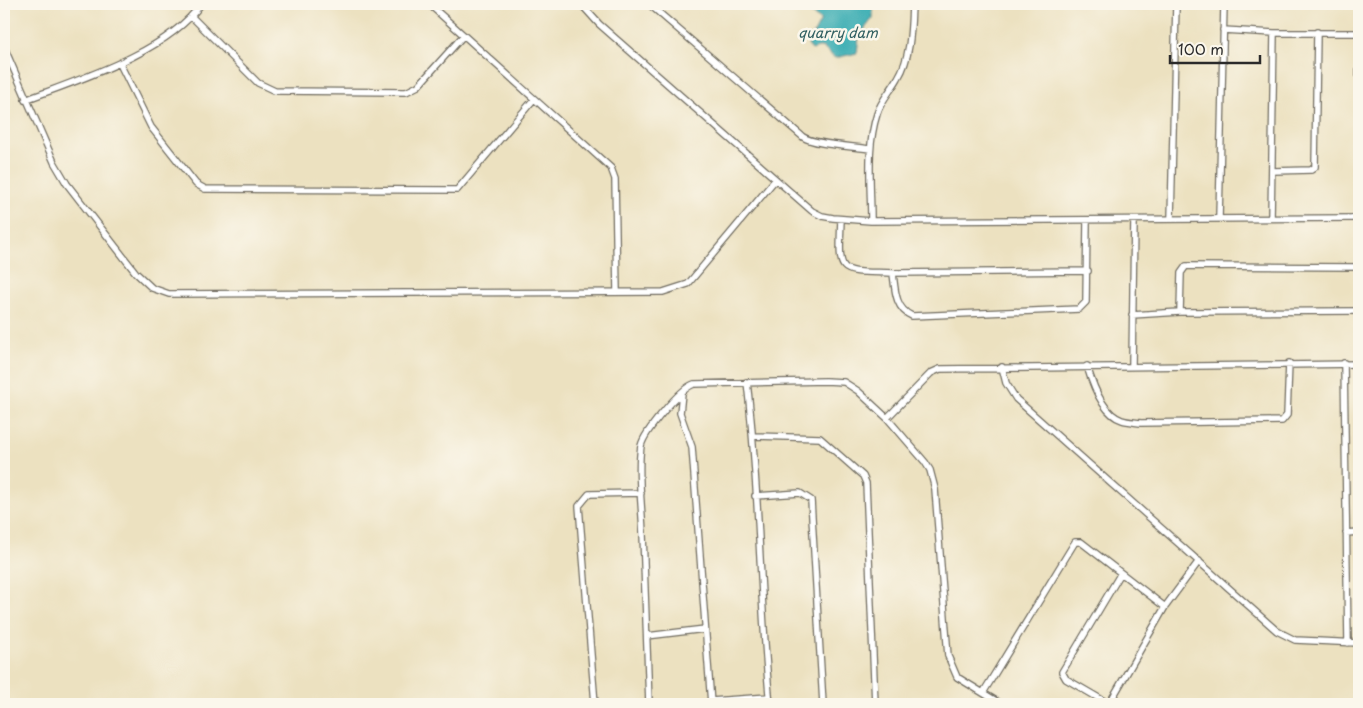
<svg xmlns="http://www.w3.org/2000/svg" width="1363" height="708" font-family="'Playpen Sans',sans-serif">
	<rect width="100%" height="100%" fill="#fbf7ec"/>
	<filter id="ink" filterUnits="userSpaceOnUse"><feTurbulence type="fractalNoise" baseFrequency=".02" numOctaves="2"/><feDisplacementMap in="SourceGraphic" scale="10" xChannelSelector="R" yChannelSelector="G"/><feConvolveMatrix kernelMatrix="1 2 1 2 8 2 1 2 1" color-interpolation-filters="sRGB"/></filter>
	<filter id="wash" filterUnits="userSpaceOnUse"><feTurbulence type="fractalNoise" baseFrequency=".0096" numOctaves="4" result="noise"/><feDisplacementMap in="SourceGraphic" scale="20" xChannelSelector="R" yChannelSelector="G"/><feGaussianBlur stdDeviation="1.12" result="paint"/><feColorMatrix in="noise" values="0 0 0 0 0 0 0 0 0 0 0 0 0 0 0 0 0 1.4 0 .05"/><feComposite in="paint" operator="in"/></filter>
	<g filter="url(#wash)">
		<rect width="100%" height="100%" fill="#ece1c0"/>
		<path fill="#3badb3" stroke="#336c6f" d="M791,4H873V18L859,36L857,53L835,58L822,47L812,50L808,45L821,20L812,14L793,10Z"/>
	</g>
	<g filter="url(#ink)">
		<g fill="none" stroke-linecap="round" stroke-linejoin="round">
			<g stroke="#6f6b5f" stroke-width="8">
				<path id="minor" d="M429,4L611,168L615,179L617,292
					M581,4L599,24L812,211L822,216L833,218L871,221L1359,218
					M649,4L803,137C816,145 852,146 870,149
					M191,16L258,83L275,91L406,92L418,86L463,36
					M1223,30L1274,33H1359
					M4,47L54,162L67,184L136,273L152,288L169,294L663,292L688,284L775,180
					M1359,47V162
					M120,64L151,127L196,184L205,189L457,190L534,99
					M25,100C78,80 168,52 201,4
					M1273,171L1311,170L1315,167L1317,32
					M1219,218L1224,4
					M1271,218L1274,33
					M841,219C839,277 836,271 893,273C895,289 895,309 912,316L1079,309L1086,302L1087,220
					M1171,219L1176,4
					M871,221C871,186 866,148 877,114C881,100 891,91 898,78C911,57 911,28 912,4
					M893,273L1088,271
					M1180,312L1181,273L1186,266L1359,267
					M1132,315L1180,312L1359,311
					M1344,363L1348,643
					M1132,365L1134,220
					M1087,366C1092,383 1103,414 1122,420C1128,422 1135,422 1141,423L1282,421L1287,415L1289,363
					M1002,367L1006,383L1016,399L1277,631L1295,640L1359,643
					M747,382C760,489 759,597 770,704
					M682,393L680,413L692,447L711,704
					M887,418L931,373L940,369L1359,364
					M753,436L820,438L863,476L866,483L875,704
					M755,496L800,493L811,500L823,704
					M1346,533L1359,532
					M1121,573L1062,672L1066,679L1109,704L1165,607L1199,561
					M647,636L705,629
					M983,693L1075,542H1081L1165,607
					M711,701L769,697
					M595,704L579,506L589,494L641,493
					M649,704C647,647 645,590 643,534C642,507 637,473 641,446C644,432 681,388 694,384L826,381L844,382L858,391L887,418L925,462L930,470L935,489L948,656L957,677L1001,704"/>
			</g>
			<use href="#minor" stroke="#fff" stroke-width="5.5"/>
		</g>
	</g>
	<g text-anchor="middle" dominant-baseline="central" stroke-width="5" stroke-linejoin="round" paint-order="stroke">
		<g font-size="14" font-style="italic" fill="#315f61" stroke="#fbf7ec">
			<text x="838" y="32">quarry dam</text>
		</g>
	</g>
	<rect width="1363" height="708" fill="none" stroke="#fbf7ec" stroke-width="20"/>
	<path d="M1170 55v8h90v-8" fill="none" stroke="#2b2b2b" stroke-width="2.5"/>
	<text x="1178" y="55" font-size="15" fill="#2b2b2b" stroke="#fbf7ec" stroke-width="4" paint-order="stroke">100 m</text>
</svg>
